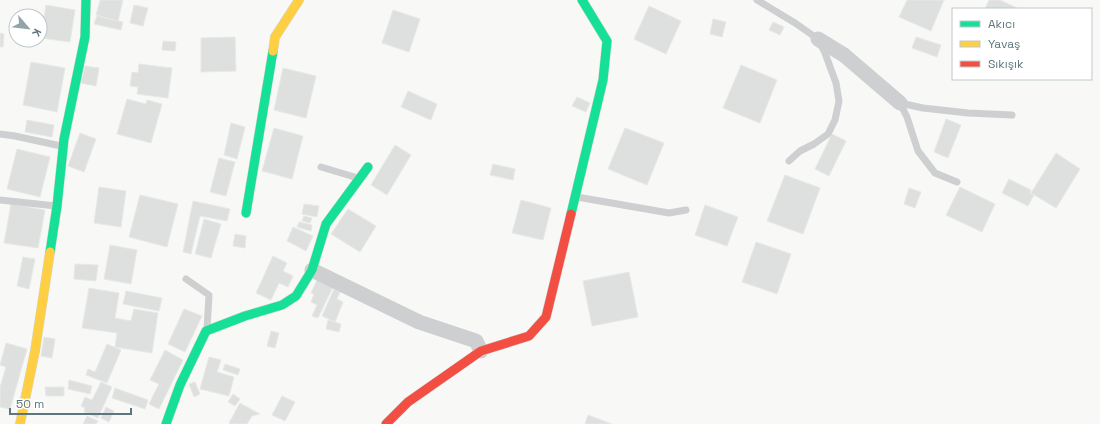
<svg xmlns="http://www.w3.org/2000/svg" width="1100" height="424" font-family="'Space Grotesk',sans-serif">
	<rect width="100%" height="100%" fill="#f8f8f7"/>
	<path fill="#dee0e0" stroke="#e8e8e6" d="M100,0H123L118,21L96,15Z
		M907,0H944L931,31L899,17Z
		M989,0H1000L1017,8L985,9Z
		M46,5L75,10L70,42L41,38Z
		M134,5L148,8L143,26L130,23Z
		M649,6L681,21L666,54L634,39Z
		M393,10L420,19L409,52L382,43Z
		M97,16L123,22L121,30L94,24Z
		M713,19L726,22L722,37L710,34Z
		M773,22L784,27L780,35L769,30Z
		M0,33L4,34L3,47H0Z
		M235,37L236,71L201,72V38Z
		M916,37L941,45L937,57L912,48Z
		M163,41L176,42L175,51L162,50Z
		M31,62L65,68L57,112L23,105Z
		M139,64L172,68L168,98L137,94L138,87L130,86L132,72L138,73Z
		M741,65L777,80L760,123L723,108Z
		M85,66L99,68L96,86L81,83Z
		M283,68L316,76L306,118L274,110Z
		M408,91L437,104L431,120L401,107Z
		M577,97L590,103L586,112L572,106Z
		M127,99L146,104L147,100L162,104L151,143L117,134Z
		M946,119L961,125L948,158L934,152Z
		M27,120L54,125L52,137L25,132Z
		M231,123L245,127L237,159L224,155Z
		M274,128L303,136L292,179L262,171Z
		M625,128L664,143L647,185L608,169Z
		M80,133L96,139L84,172L68,166Z
		M832,134L846,141L829,176L815,169Z
		M395,145L411,155L387,195L371,185Z
		M17,149L50,157L40,197L7,189Z
		M1056,153L1080,169L1056,208L1031,193Z
		M219,158L235,162L226,196L210,192Z
		M493,164L515,169L513,180L490,175Z
		M785,175L820,188L803,234L767,221Z
		M1009,179L1031,190L1030,193L1034,195L1028,206L1002,193Z
		M99,187L126,191L121,227L94,223Z
		M960,187L995,204L982,232L946,215Z
		M909,188L921,192L915,208L904,204Z
		M140,195L178,204L167,247L129,237Z
		M521,200L551,208L543,240L512,233Z
		M193,201L230,209L227,221L200,216L191,254L183,252Z
		M11,204L45,210L38,248L4,243Z
		M304,204L319,206L317,217L302,214Z
		M705,205L738,217L727,246L695,235Z
		M348,209L376,226L360,252L331,234Z
		M304,216L312,218L310,223L302,221Z
		M204,219L221,224L211,258L195,254Z
		M299,222L312,225L311,231L297,227Z
		M293,227L313,236L306,251L287,241Z
		M235,234L246,236L245,248L233,246Z
		M756,242L791,254L777,294L742,282Z
		M110,245L137,250L131,284L104,279Z
		M273,256L287,263L283,271L293,276L288,287L279,283L271,300L256,293Z
		M23,257L35,259L29,289L17,286Z
		M75,264L98,265L96,281L74,279Z
		M629,272L638,317L592,326L583,281Z
		M317,280L333,287L318,318L312,316L317,305L311,302L314,294L311,293Z
		M89,288L119,293L115,318L131,321L134,309L158,313L152,353L115,347L117,333L82,328Z
		M334,289L340,292L337,299L343,302L335,322L322,316Z
		M126,291L162,298L159,311L123,304Z
		M184,309L202,316L185,352L168,344Z
		M328,320L341,324L339,332L326,329Z
		M271,331L279,333L275,348L267,346Z
		M44,337L55,339L52,358L41,356Z
		M6,343L27,349L10,409L0,407V387L6,367L0,365Z
		M107,344L121,350L107,383L86,375L88,369L95,372Z
		M165,350L183,360L159,409L149,404L159,384L150,380Z
		M209,357L221,360L217,372L234,377L229,396L200,389Z
		M225,364L240,369L238,375L223,370Z
		M69,380L92,386L90,394L68,389Z
		M101,382L112,387L98,418L84,412L85,408L81,406L85,397L92,400Z
		M195,382L200,394L194,397L189,384Z
		M45,387H64V396H46Z
		M115,388L148,400L145,409L112,398Z
		M233,394L240,399L235,406L228,402Z
		M282,396L295,402L285,421L272,415Z
		M240,403L260,414L252,416L247,424H231L229,423Z
		M106,407L114,411L109,422L101,418Z
		M588,415L612,424H585Z
		M87,416L98,421L96,424H83Z"/>
	<g fill="none" stroke-linecap="round" stroke-linejoin="round">
		<g stroke="#d4d6d6" stroke-width="10">
			<path id="fast" d="M246,213L273,51
				M571,214L603,80L607,41L582,0
				M50,252L57,206L64,139L85,37L86,0
				M166,424L180,385L206,331L245,316L282,305L296,296L312,270L326,224L368,167"/>
		</g>
		<g stroke="#d4d6d6" stroke-width="10">
			<path id="slow" d="M273,51L275,37L299,0
				M20,424L35,351L50,252"/>
		</g>
		<g stroke="#d4d6d6" stroke-width="10">
			<path id="jam" d="M386,424L408,402L481,351L529,336L546,317L571,214"/>
		</g>
		<path stroke="#cecfd0" stroke-width="7" d="M757,0L795,23L818,39L825,53L836,83L839,101L835,120L828,134L814,144L800,151L789,161
			M900,103L923,108L968,113L1012,115
			M900,103L907,117L918,151L935,173L957,182
			M0,134L15,136L61,146
			M321,167L358,178
			M577,197L669,213L686,210
			M0,200L56,206
			M186,279L209,295L207,329"/>
		<path stroke="#cecfd0" stroke-width="15" d="M818,39L844,55L900,103
			M312,270L419,322L476,341L481,351"/>
		<use href="#fast" stroke="#16e098" stroke-width="9"/>
		<use href="#slow" stroke="#ffcf43" stroke-width="9"/>
		<use href="#jam" stroke="#f24e42" stroke-width="9"/>
	</g>
	<rect x="952" y="8" width="140" height="72" fill="#ffffff" stroke="#bec8cb"/>
	<rect x="960" y="21" width="20" height="6" fill="#16e098" stroke="#bec8cb"/>
	<text x="988" y="28" font-size="12" fill="#5d767e">Akıcı</text>
	<rect x="960" y="41" width="20" height="6" fill="#ffcf43" stroke="#bec8cb"/>
	<text x="988" y="48" font-size="12" fill="#5d767e">Yavaş</text>
	<rect x="960" y="61" width="20" height="6" fill="#f24e42" stroke="#bec8cb"/>
	<text x="988" y="68" font-size="12" fill="#5d767e">Sıkışık</text>
	<g transform="translate(28 28) rotate(118)"><circle r="19" fill="#ffffff" stroke="#bec8cb"/>
	<path d="M0-3L7 15L0 10L-7 15Z" fill="#93a4a8"/>
	<text y="-6" font-size="11" font-weight="bold" text-anchor="middle" fill="#5d767e">K</text>
	</g>
	<path d="M10 408v6h121v-6" fill="none" stroke="#5d767e" stroke-width="2"/>
	<text x="16" y="408" font-size="12" fill="#5d767e" stroke="#ffffff" stroke-width="3" paint-order="stroke">50 m</text>
</svg>
